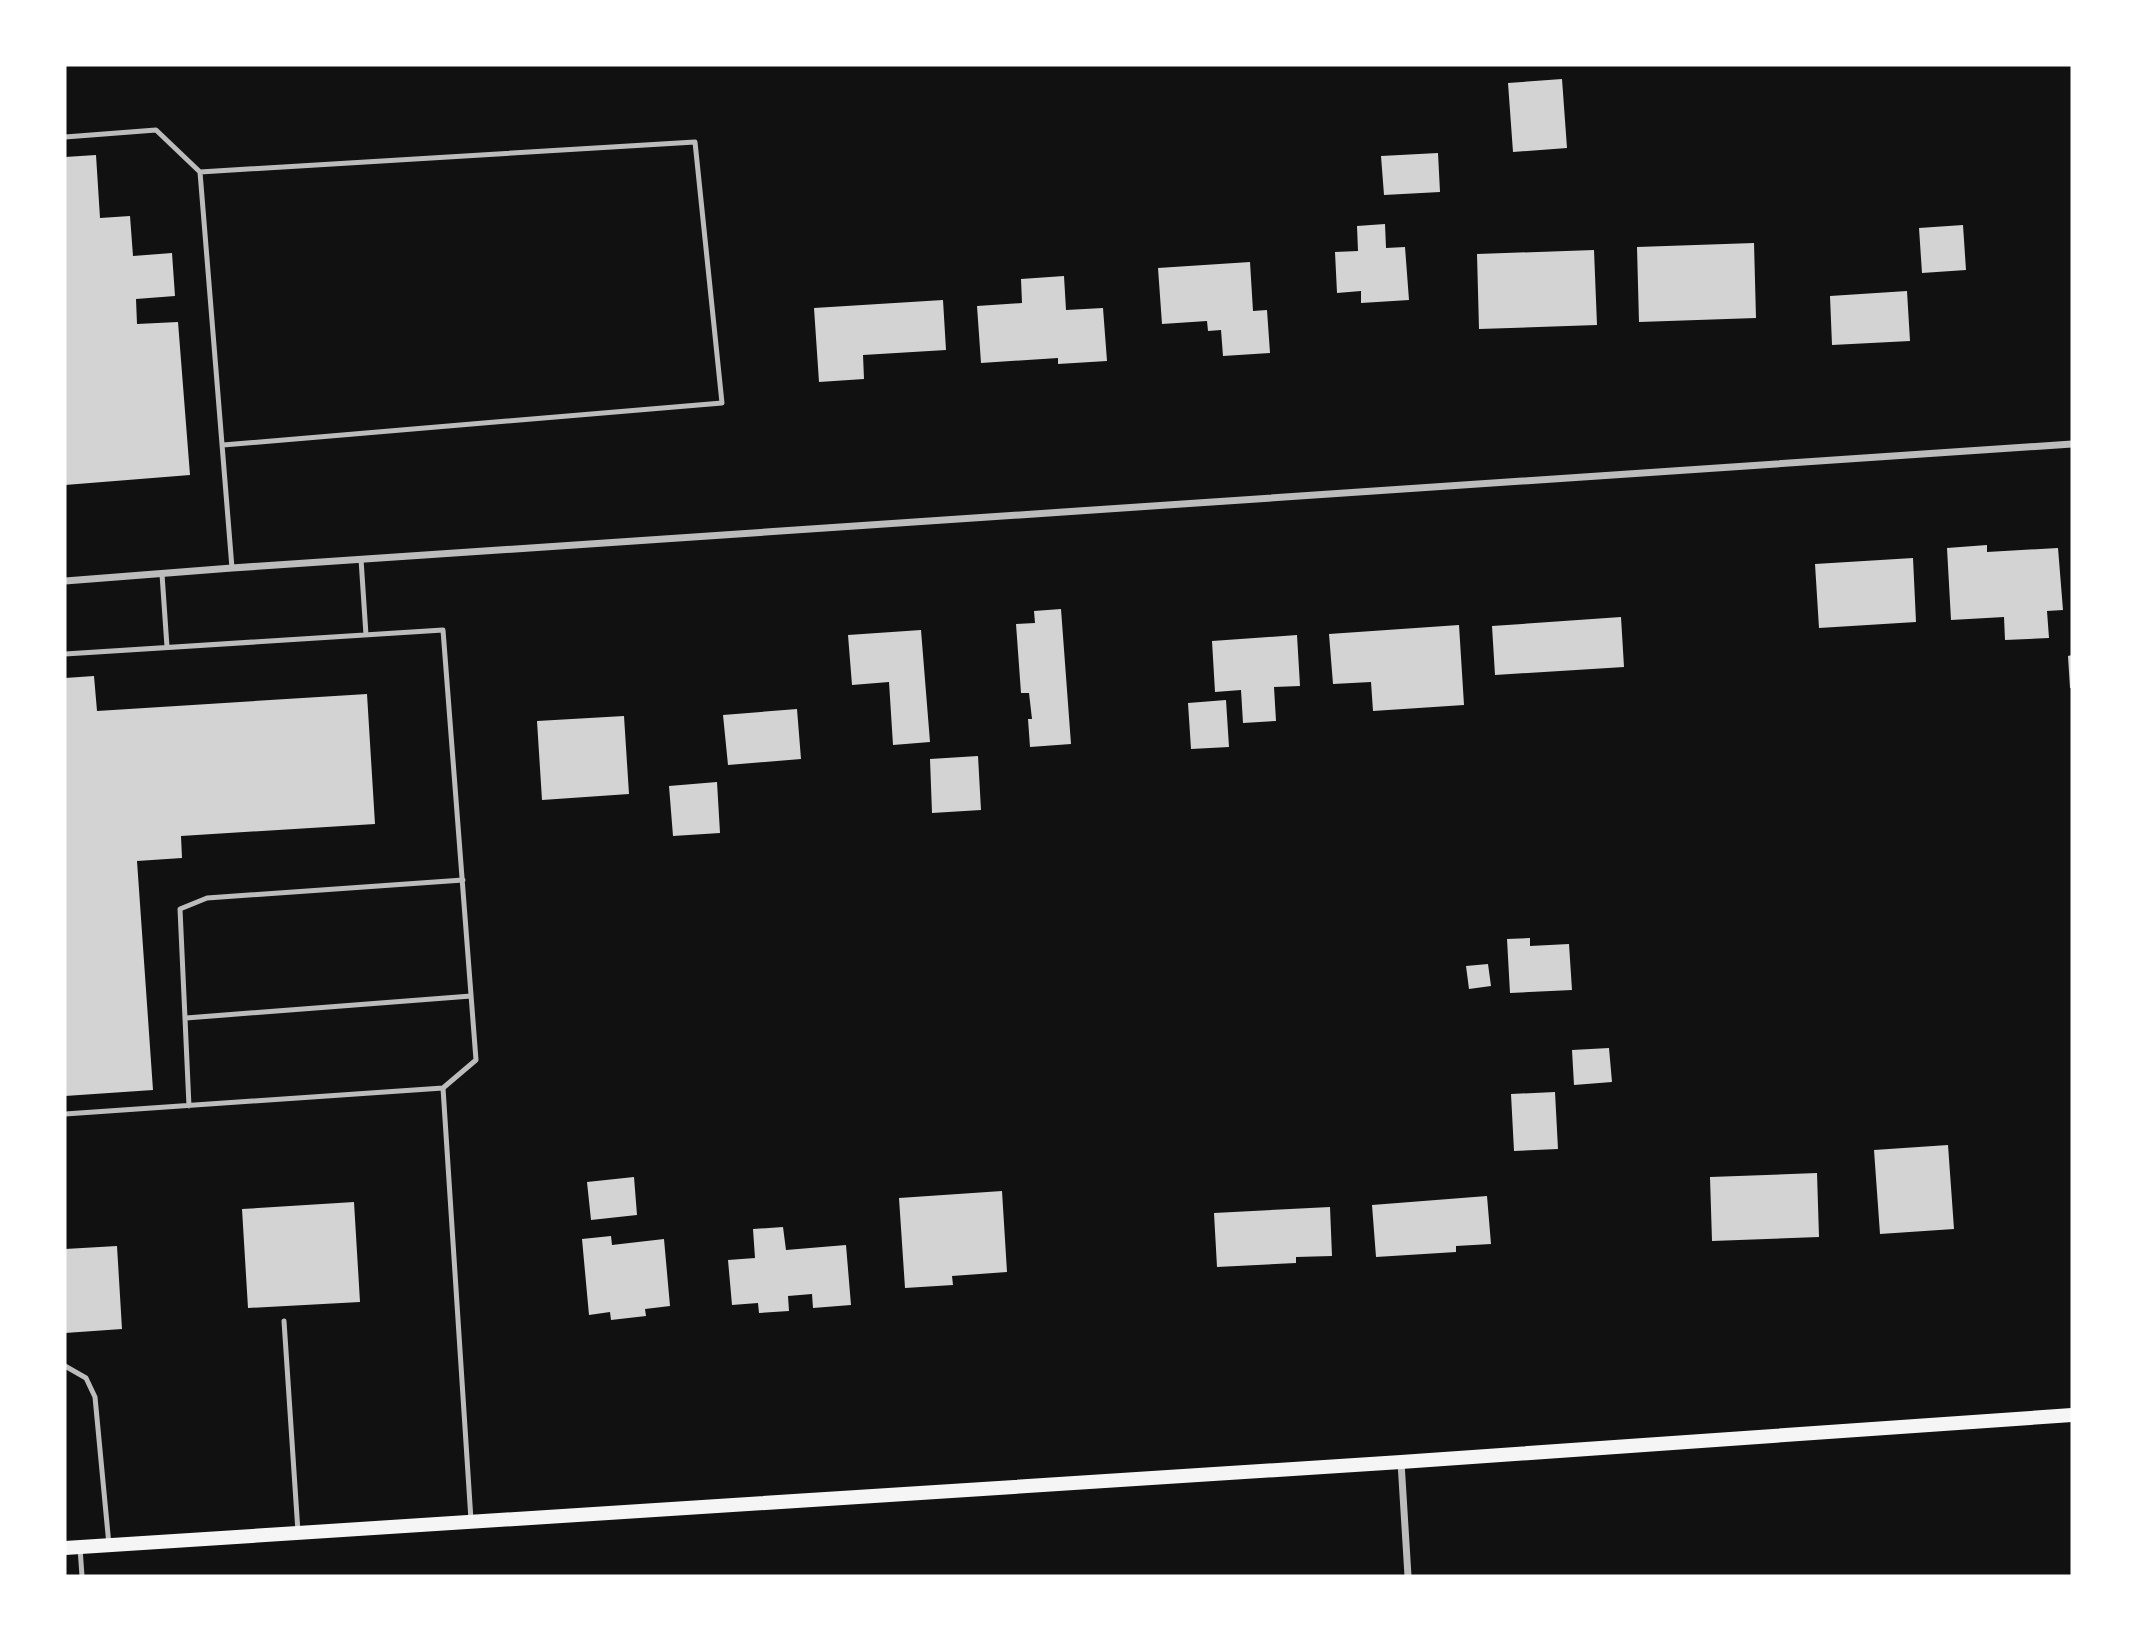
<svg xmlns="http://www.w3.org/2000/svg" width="2137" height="1641" font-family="'Work Sans',sans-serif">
	<rect width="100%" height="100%" fill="#111"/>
	<path fill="#d3d3d3" d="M1562,79L1567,148L1513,152L1508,83Z
		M1438,153L1440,192L1384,195L1381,156Z
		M96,155L100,218L130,216L133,256L172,253L175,296L136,299L137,324L178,322L190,475L65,485V157Z
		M1385,224L1386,248L1405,247L1409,300L1361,303V291L1337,293L1335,252L1358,251L1357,226Z
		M1963,225L1966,270L1922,273L1919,228Z
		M1754,243L1756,318L1639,322L1637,247Z
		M1594,250L1597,325L1479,329L1477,254Z
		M1250,262L1253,311L1267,310L1270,353L1223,356L1221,330L1208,331L1207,321L1162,324L1158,268Z
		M1064,276L1066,310L1103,308L1107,361L1058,364V358L981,363L977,306L1022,303L1021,279Z
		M1907,291L1910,341L1832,345L1830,296Z
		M943,300L946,350L863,355L864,379L819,382L814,308Z
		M1987,545V552L2058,548L2063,610L2047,611L2049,638L2005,640L2004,617L1951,620L1947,548Z
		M1913,558L1916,622L1819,628L1815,564Z
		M1061,609L1071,744L1030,747L1028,719H1032L1029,693H1021L1016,624L1035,623L1034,611Z
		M1621,617L1624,667L1495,675L1492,626Z
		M1459,625L1464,705L1373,711L1371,682L1333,684L1329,634Z
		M921,630L930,742L893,745L889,682L852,685L848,635Z
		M1297,635L1300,686L1274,687L1276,721L1243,723L1241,690L1215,692L1212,641Z
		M2072,655V688H2070L2068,656Z
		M94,676L97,711L367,694L375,824L181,836L182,858L137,861L153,1090L65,1096V678Z
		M1226,700L1229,747L1191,749L1188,703Z
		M797,709L801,759L728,765L723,715Z
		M624,716L629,794L542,800L537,721Z
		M978,756L981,810L932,813L930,759Z
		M717,782L720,833L673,836L669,786Z
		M1530,938V946L1569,944L1572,990L1510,993L1507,939Z
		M1488,964L1491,986L1469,989L1466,966Z
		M1609,1048L1612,1082L1574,1085L1572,1050Z
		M1555,1092L1558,1149L1514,1151L1511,1094Z
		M1948,1145L1954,1229L1880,1234L1874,1150Z
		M1817,1173L1819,1237L1712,1241L1710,1177Z
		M634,1177L637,1215L591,1220L587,1182Z
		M1002,1191L1007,1272L952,1276L953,1285L905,1288L899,1198Z
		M1487,1196L1491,1244L1456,1246V1252L1376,1257L1372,1205Z
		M354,1202L360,1302L248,1308L242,1209Z
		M1330,1207L1332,1256L1296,1257V1263L1217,1267L1214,1213Z
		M783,1227L786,1250L846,1245L851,1305L813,1308L812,1294L788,1296L789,1311L759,1313L758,1303L732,1305L728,1260L755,1258L753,1229Z
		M611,1236L612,1245L664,1239L670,1306L645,1309L646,1316L611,1320L610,1312L589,1315L582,1239Z
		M117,1246L122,1329L65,1333V1249Z"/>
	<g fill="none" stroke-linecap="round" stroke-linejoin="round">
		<path stroke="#bcbcbc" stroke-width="5" d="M65,137L156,130L200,172L232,568
			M200,172L695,142L722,403L223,445
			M361,559L366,635
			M162,574L167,647
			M65,654L443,630L476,1060L443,1088
			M186,1018L471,996
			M189,1106L180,909L207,898L463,880
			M65,1114L443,1088L471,1520
			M284,1321L298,1532
			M65,1366L86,1378L95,1397L109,1545
			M80,1548L82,1576"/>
		<path stroke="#bcbcbc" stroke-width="7" d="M65,581L232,568L2072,444
			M1401,1462L1408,1576"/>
		<path stroke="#f5f5f5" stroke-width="14" d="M65,1548L1401,1462L2072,1415"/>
	</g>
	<rect width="2137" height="1641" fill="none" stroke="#ffffff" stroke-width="133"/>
</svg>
